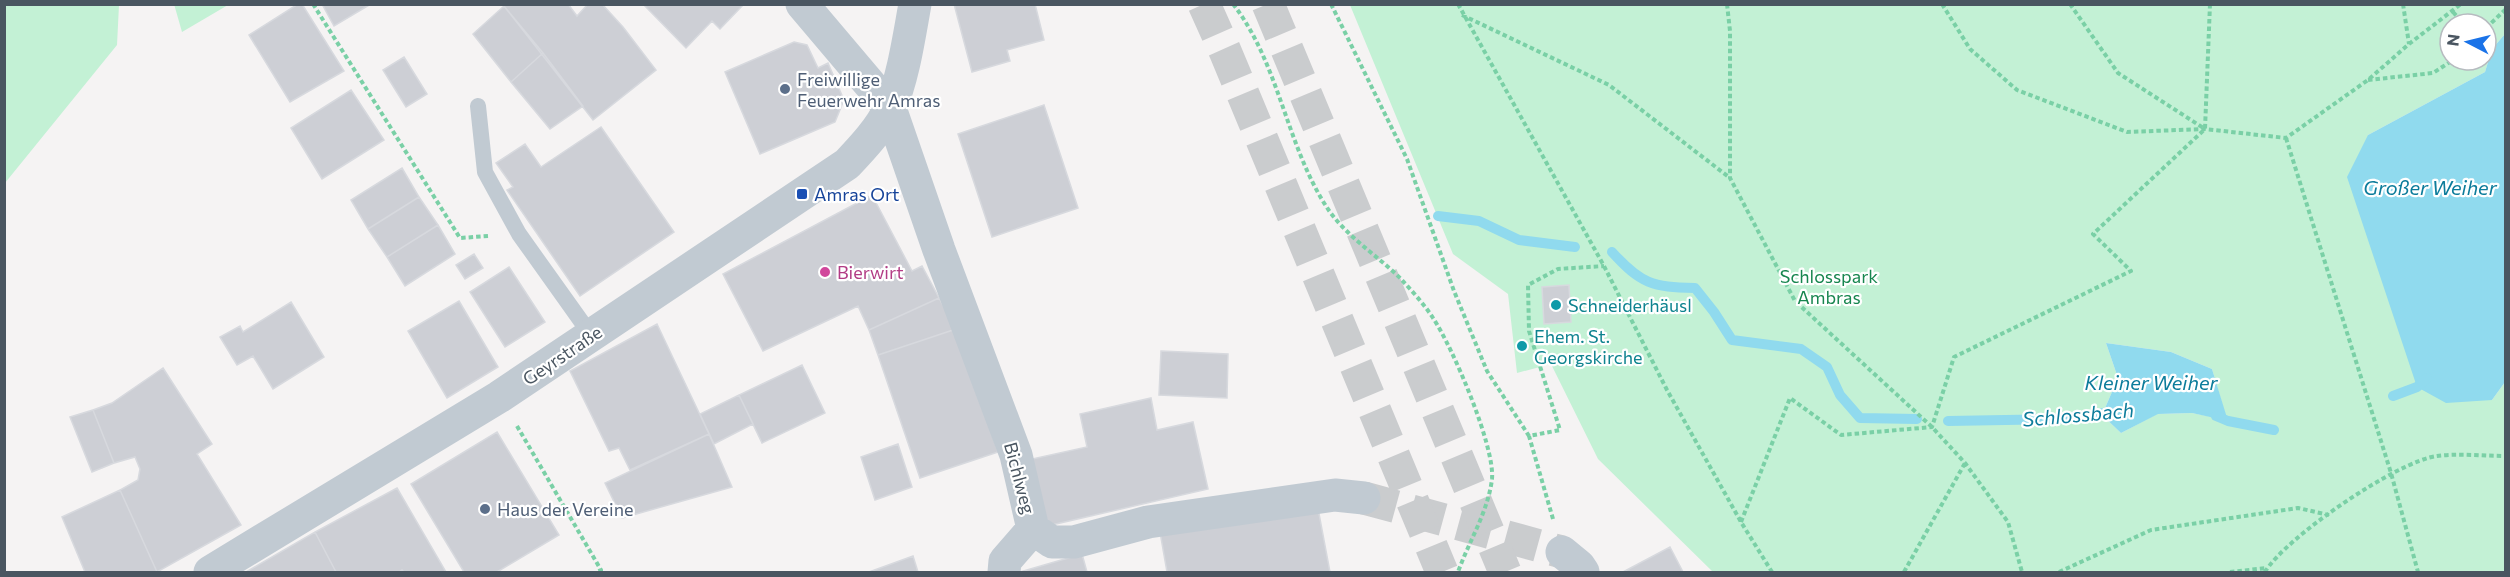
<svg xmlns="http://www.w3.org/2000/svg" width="2510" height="577" font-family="Commissioner,sans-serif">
	<rect width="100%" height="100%" fill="#f5f3f3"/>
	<path fill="#c3f1d5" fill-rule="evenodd" d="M5,4L119,5L117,45L5,183Z
		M174,4H228V5L182,32Z
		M1350,5H2505V34L2492,49L2485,72L2368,135L2492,400L2505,382V572H1713L1598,459L1551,364L1517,373L1508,294L1453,254ZM2450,24H2486V60H2450ZM2106,343L2171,352L2212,369L2227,420L2192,413L2157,414L2121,433L2102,415L2118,378Z"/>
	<path fill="#90daee" d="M2505,34V382L2492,400L2446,403L2417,387L2347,177L2368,135L2485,72L2492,49Z
		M2106,343L2171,352L2212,369L2228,421L2192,413L2158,414L2121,433L2102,415L2118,378Z"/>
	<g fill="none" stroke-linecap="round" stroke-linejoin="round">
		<path stroke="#90daee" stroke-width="10" d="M1438,216L1479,221L1519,240L1575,247
			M1612,252C1641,284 1652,287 1695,288L1714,312L1732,340L1801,349L1827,367L1840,395L1860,418L1917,419
			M2393,396L2417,387L2427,378
			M2216,416L2228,421L2274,430
			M1948,421L2063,419L2117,411"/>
	</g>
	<path fill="#cdcfd5" stroke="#d7d9de" stroke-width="1.5" d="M298,4H302L344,71L290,102L249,35Z
		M322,4H371L334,26Z
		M506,4H568L577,16L588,4H602L623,27L656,70L593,120L504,6Z
		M643,4H744L720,29L712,21L686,48Z
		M954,4H1035L1044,40L1007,50L1010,61L972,72Z
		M504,6L543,53L511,82L473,34Z
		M794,42L807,45L818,68L828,63L844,100L835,122L760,154L725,72Z
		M543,53L583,106L550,129L511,82Z
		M404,57L427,94L406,107L383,70Z
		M351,90L384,140L322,179L291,128Z
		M1044,105L1078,208L992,237L958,134Z
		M601,127L674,232L580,296L507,190L513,187L496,163L525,144L541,167Z
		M402,168L419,197L368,229L351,200Z
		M872,195L912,271L922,266L939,298L869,330L858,306L763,351L723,274Z
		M419,197L438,225L387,257L368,229Z
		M438,225L455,254L405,286L387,257Z
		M474,254L483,268L465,279L456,265Z
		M509,267L545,322L505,347L470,292Z
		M1569,285L1571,322L1544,324L1542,287Z
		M939,298L956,329L878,355L869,330Z
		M459,301L498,367L447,398L408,331Z
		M291,302L324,357L273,389L253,356L237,365L220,337L240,326L243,332Z
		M657,324L709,434L630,470L619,448L609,451L570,371Z
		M956,329L998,452L920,478L878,355Z
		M1161,351L1228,354L1227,398L1159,395Z
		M802,365L825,413L762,443L739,395Z
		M163,368L212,444L197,454L241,525L157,572L120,490L138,480L140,469L135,457L114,463L93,410L112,403Z
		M739,395L753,424L714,444L700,414Z
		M1151,398L1157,430L1193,422L1208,489L1047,526L1032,459L1087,447L1080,414Z
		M93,410L114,463L92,472L70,417Z
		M497,432L559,535L497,572H464L411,484Z
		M709,434L732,487L622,518L605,483Z
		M898,444L912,487L875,500L861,457Z
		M397,488L446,572H404L402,570L399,572H336L315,532Z
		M120,490L157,572H85L62,517Z
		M1317,503L1330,572H1167L1160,532Z
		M315,532L336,572H246Z
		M1670,547L1683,572H1623Z
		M1082,554L1087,572H1020Z
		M913,556L918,572H869Z"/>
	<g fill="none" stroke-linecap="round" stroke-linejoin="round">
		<path stroke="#caccce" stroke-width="33" stroke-dasharray="33 16" stroke-linecap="butt" d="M1364,498L1562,552"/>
		<path stroke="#caccce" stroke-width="33" stroke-dasharray="33 16" stroke-linecap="butt" d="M1204,4L1225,51L1442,572
			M1268,4L1505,572"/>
		<path stroke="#7ad0a6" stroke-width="4" stroke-dasharray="4.5 3" stroke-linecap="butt" d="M313,4L460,238L488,236
			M1233,4C1279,63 1286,144 1326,206C1344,235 1377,255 1401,279C1412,291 1424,304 1433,318C1452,346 1495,446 1492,479C1488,512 1469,541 1458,572
			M1331,4L1407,159L1454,291L1487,371L1529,436
			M1458,4L1604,266L1667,390L1741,522L1772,572
			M1727,4L1730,31V178L1795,301L1932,427L1965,463L2008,522L2022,572
			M1942,4L1970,49L2017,90L2127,132L2205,129L2286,138L2368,80L2409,44L2461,4
			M2070,4L2118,73L2205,129
			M2403,4L2409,44
			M2453,12L2464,24
			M1462,15L1609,85L1730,178
			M2486,28L2506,9
			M2368,80L2433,73L2453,60
			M2286,138L2391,473L2418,572
			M517,426L601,570L596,572
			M1553,519L1529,436L1560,430L1529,331L1528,285L1558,269L1604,266
			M1741,522L1790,398L1841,435L1932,427L1954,357L2131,271L2093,234L2205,129L2210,4
			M1904,572L1965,463
			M2059,572L2151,530L2298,508L2329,515
			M2230,572L2267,568
			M2265,572C2285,538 2397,461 2437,456C2459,453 2483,456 2506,456"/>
		<path stroke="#c1cad2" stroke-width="16" d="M478,106L485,172L519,234L591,335"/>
		<path stroke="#c1cad2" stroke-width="33" d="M802,4L890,108L939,250L1016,455L1033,529L1052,542H1074L1148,522L1335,495L1364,498
			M1562,552L1579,566L1583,572
			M210,572L499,397L847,164C863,147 880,129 890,108C903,79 909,37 915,4
			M1004,572L1005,561L1033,529"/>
	</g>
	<g fill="#5c6f8a" stroke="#fff" stroke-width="2">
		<circle cx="785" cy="89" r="6"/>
		<circle cx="485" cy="509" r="6"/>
	</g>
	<rect fill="#1a4fb4" stroke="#fff" stroke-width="2" x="796" y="188" width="12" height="12" rx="3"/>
	<circle fill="#d1479c" stroke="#fff" stroke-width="2" cx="825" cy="272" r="6"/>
	<g fill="#0f9aa8" stroke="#fff" stroke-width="2">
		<circle cx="1556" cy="305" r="6"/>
		<circle cx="1522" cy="346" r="6"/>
	</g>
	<g text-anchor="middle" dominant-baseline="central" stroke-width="4.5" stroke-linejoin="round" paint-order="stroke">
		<g font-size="18" fill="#4e5e75" stroke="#fff" text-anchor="start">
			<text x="797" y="79">Freiwillige<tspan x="797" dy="21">Feuerwehr Amras</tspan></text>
			<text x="497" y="509">Haus der Vereine</text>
		</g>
		<g font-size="18" fill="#164399" stroke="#fff" text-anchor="start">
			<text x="814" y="194">Amras Ort</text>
		</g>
		<g font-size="18" fill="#b23c85" stroke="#fff" text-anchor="start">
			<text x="837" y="272">Bierwirt</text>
		</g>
		<g font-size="18" fill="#17864f" stroke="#fff">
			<text x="1829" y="276">Schlosspark<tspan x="1829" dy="21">Ambras</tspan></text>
		</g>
		<g font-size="18" fill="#0d838f" stroke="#fff" text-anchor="start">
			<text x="1568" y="305">Schneiderhäusl</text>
			<text x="1534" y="336">Ehem. St.<tspan x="1534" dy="21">Georgskirche</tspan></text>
		</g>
		<g font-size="18" fill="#4a5661" stroke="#fff">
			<text transform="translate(562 355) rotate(-34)">Geyrstraße</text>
			<text transform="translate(1020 478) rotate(75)">Bichlweg</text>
		</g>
		<g font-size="20" font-style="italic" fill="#0c7c9b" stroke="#fff">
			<text x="2430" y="187">Großer Weiher</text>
			<text x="2151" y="382">Kleiner Weiher</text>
			<text transform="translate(2078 414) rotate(-5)">Schlossbach</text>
		</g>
	</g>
	<rect width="2510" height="577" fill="none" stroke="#4a5661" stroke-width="12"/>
	<g transform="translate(2468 42) rotate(277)"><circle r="28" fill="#ffffff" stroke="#b7bbc0" stroke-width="1.5"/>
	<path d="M0-4.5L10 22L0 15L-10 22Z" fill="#1a73e8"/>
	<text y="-9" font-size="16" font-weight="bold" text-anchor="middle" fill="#4a5661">N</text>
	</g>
</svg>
